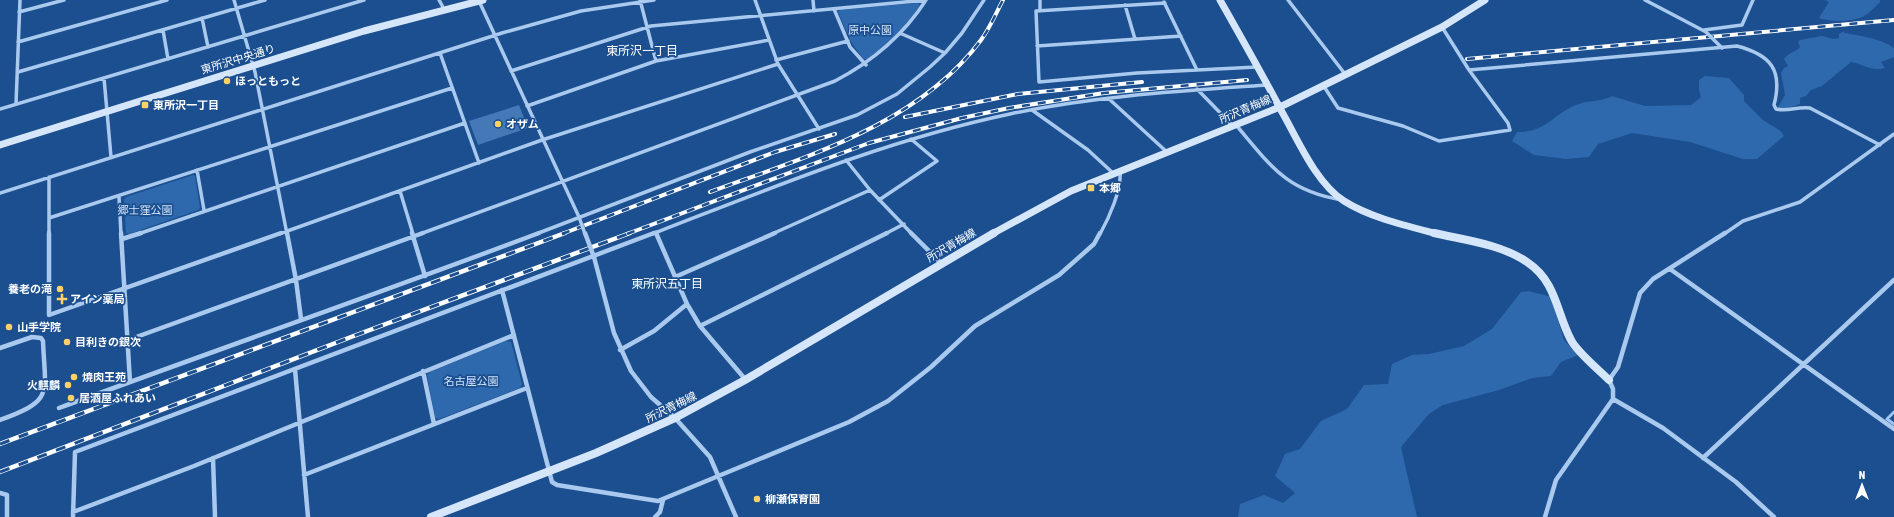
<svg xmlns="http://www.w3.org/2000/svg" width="1894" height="517" font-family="'Asap Condensed','Noto Sans JP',sans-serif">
	<rect width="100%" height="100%" fill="#1b4f8f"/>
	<path fill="#2e69ad" d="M1825,0H1880V2C1874,8 1868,15 1860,18C1848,22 1830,22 1819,18L1829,2Z
		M917,3L920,5C906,27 889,43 867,59H863L850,40L838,12L840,10Z
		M1842,32C1861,37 1878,37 1894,48V57L1881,62L1885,68C1872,72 1863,64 1851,62L1822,86L1811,90L1806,96L1800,98V104C1794,106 1785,111 1778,107L1785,95L1781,73L1784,68L1788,66L1784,59C1789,52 1796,52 1800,47L1798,42L1800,40L1822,36L1833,39L1839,38V34Z
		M1705,76L1729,78L1744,95V101L1763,120L1781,131L1784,136L1757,159H1743L1690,142L1632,133L1598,144L1589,157L1566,159L1534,155L1512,141L1517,132C1548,132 1551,115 1576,105C1588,100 1601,102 1612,96L1645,106L1691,105L1701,97L1699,90V80Z
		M193,175L195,176L200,208L198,210L129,234L126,233L124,200L126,197Z
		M1529,291C1537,294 1543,294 1551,297L1564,340L1578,355L1561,362L1551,376L1532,378L1499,390L1443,405L1429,414L1401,447L1417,517H1238L1240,504L1264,495L1283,503L1295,493L1275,476L1285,454L1300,449L1321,421L1347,409L1364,385L1388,384L1392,364L1412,355L1429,354L1464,346L1492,329L1521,292Z
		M506,341L511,342L522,384L520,388L439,419L435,418L427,375L430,372Z"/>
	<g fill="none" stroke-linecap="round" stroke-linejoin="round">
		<path stroke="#9cc4f0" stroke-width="3" d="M1894,412L1887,419L1894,424"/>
	</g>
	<path fill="#4478b7" d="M519,105L528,128L478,145L469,121Z"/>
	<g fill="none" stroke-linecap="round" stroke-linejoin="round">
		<path stroke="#a9c9ee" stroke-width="3.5" d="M234,0L255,72L287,234
			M439,0L444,9
			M640,0L656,61
			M755,0L778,64L819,129
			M813,0L814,11
			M1040,0V10
			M1288,0L1345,74
			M1645,0L1706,32
			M479,1L579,217
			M1164,2L1197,70
			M1165,3L1036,11L1039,82L1137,73L1257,67
			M1125,5L1135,39
			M834,9L850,47L866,65
			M19,12L64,0
			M202,18L208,47
			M1442,27L1469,70L1737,46C1771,55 1783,70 1774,105L1776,109C1788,112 1798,106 1810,108L1880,145
			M163,30L168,59
			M1704,30L1742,25L1753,0
			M902,34L945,53
			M18,42L167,0
			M1037,46L1181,36
			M440,53L479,163
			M776,60L848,41
			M511,71L651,26L926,0
			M18,72L265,0
			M104,78L111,157
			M1323,85L1338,108L1403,126L1439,141L1510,130L1508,123L1469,70
			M1197,89L1233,126
			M1108,98L1168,153
			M16,104L20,0
			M527,106L656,61L769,40
			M0,109L364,0
			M1032,110L1088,150L1113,173
			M1236,125C1271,166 1286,191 1342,200
			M846,160L870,190L912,234
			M197,170L204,210
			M49,177V234
			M400,191L413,234
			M0,193L502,33L581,11L654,0
			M119,197L121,234
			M879,200L937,161L911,139
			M49,218L452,88
			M656,232L657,234
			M138,234L465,123
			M279,234L542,140L778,64
			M420,234L835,81C873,61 903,36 926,0
			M536,234L750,152L857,115L897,94L930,67L945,53L962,33L984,0
			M652,234C769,189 886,140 1010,114C1094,96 1181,91 1267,85
			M772,234L870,190
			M885,234L904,224
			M1100,234C1109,218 1122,189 1120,171
			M1724,234L1743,221L1800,202L1894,134"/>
		<path stroke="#a9c9ee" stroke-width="4.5" d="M49,233V315L281,233
			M121,233L130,382
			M287,233L296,280L301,319
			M412,233L425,276
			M656,233L687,304L700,326L745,379
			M911,233L941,263
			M122,239L141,233
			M594,257L614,333L631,371L651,397L675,418L710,457L736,517
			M1670,269L1894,429
			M675,277L775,233
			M502,290L552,482L557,485L658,501L849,422L888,401L931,367L975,326L1059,275L1094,244L1100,233
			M700,326L887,233
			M128,340L423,233
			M0,348L32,337L41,338L43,341C45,394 55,400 0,420
			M620,350L654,331L687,304
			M295,369L308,517
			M423,371L434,424
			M1613,399L1663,428L1736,482L1774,517
			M59,408C219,349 380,293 539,233
			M213,458L215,517
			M1703,458L1894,280
			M304,475L527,388
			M0,493L7,495V517
			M73,512L194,466L514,335
			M73,517L75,452L654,233
			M655,517L660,512L663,500
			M1545,517L1556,480L1613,399V389L1609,380L1618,367L1640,293L1653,279L1725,233"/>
		<path stroke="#d6e6fa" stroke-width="7" d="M1220,0C1241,37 1262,74 1282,112C1298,140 1316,183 1344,201C1371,218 1407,226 1438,234
			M0,145L364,31L483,0
			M992,234L1071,191L1280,107L1442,27L1485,0"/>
		<path stroke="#d6e6fa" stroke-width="8" d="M1434,233C1464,240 1501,244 1527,262C1557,282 1556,312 1571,340C1577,352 1599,370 1609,380
			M431,517L596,453L675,418L745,380L994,233"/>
		<g stroke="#fff" stroke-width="4">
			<path id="rail-far1" d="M1467,59L1894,20
				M905,117L1018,94L1142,82
				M710,192C805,157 918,125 981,40C990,28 996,13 1003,0
				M562,234L775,152L835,134
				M627,234L869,143L962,118L1009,108L1104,93L1247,80"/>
		</g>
		<g stroke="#fff" stroke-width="4.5">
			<path id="rail" d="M0,444L565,233
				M0,472L351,337L630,233"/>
		</g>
		<use href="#rail-far1" stroke="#1b4f8f" stroke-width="2.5" stroke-dasharray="8" stroke-linecap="butt"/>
		<use href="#rail" stroke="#1b4f8f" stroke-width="3" stroke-dasharray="10" stroke-linecap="butt"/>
		<path stroke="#a9c9ee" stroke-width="3.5" d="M1706,32L1722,48
			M579,217L585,234"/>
		<path stroke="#a9c9ee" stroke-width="4.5" d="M585,233L594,257"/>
	</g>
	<g fill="#ffd166" stroke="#1b4f8f" stroke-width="1.5">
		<circle cx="227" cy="81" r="4"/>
		<rect x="141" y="101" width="8" height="8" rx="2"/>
		<circle cx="498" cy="124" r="4"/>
		<rect x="1087" y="184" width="8" height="8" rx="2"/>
		<circle cx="60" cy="289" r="4"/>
		<path d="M60 293h4v4h4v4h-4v4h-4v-4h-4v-4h4z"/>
		<circle cx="9" cy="327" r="4"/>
		<circle cx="67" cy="342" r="4"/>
		<circle cx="74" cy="377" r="4"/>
		<circle cx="68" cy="385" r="4"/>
		<circle cx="71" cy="398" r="4"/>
		<circle cx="757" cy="499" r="4"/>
	</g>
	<g text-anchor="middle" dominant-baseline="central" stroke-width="3.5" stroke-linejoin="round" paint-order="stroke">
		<g font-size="11" fill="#cfe3fa" stroke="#1b4f8f">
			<text x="870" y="30">原中公園</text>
			<text x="145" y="210">郷士窪公園</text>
			<text x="471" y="381">名古屋公園</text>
		</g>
		<g font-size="11" fill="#fff" stroke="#1b4f8f">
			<text transform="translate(238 59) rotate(-17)">東所沢中央通り</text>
			<text transform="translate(1245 109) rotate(-23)">所沢青梅線</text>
			<text transform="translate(951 245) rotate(-30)">所沢青梅線</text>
			<text transform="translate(671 407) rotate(-26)">所沢青梅線</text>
		</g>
		<g font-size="11" font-weight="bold" fill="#fff" stroke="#1b4f8f" text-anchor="start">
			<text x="235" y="81">ほっともっと</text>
			<text x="153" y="105">東所沢一丁目</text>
			<text x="506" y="124">オザム</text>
			<text x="1099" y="188">本郷</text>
			<text x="52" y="289" text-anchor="end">養老の滝</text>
			<text x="70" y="299">アイン薬局</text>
			<text x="17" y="327">山手学院</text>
			<text x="75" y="342">目利きの銀次</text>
			<text x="82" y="377">焼肉王苑</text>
			<text x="60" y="385" text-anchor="end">火麒麟</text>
			<text x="79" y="398">居酒屋ふれあい</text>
			<text x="765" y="499">柳瀬保育園</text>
		</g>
		<g font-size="12" fill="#fff" stroke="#1b4f8f">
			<text x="642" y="51">東所沢一丁目</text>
			<text x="667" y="284">東所沢五丁目</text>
		</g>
	</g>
	<g transform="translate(1862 485)" stroke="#1b4f8f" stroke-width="3" paint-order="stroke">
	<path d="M0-3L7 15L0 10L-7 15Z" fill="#ffffff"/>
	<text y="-6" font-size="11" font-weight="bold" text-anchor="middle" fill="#ffffff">N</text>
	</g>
</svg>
